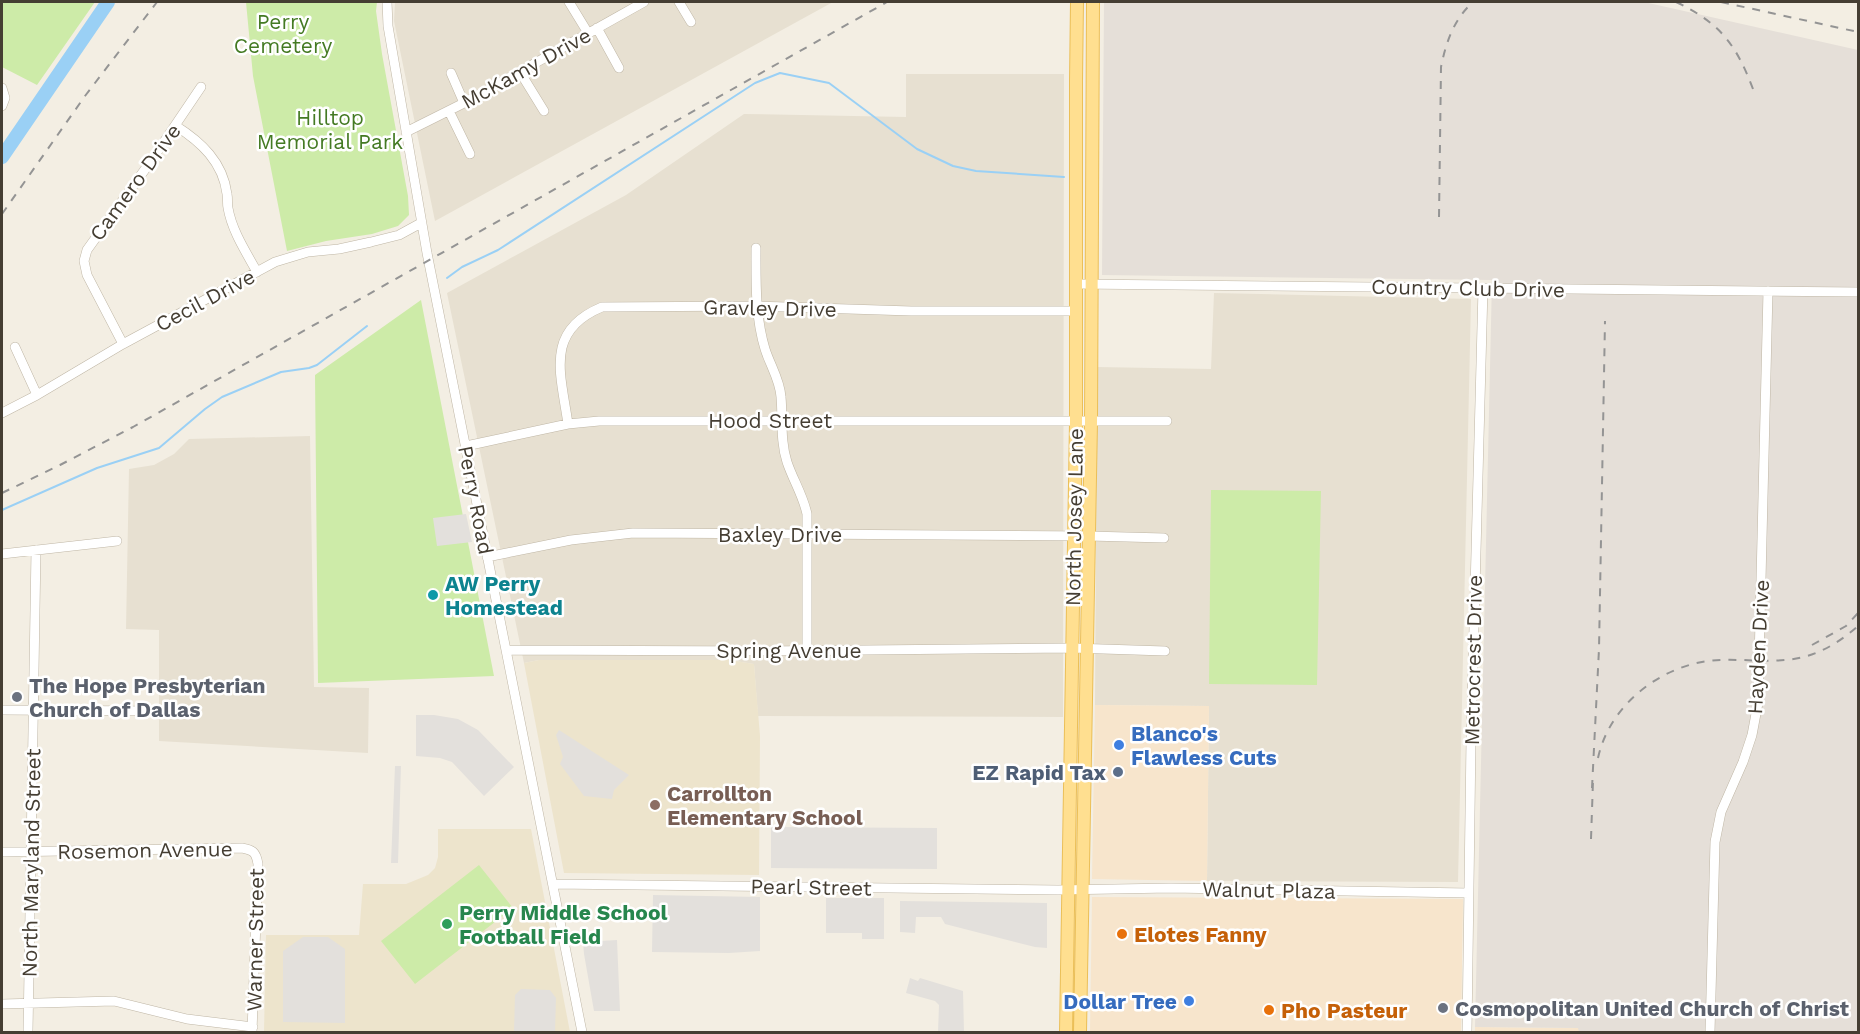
<svg xmlns="http://www.w3.org/2000/svg" width="1860" height="1034" font-family="'Work Sans',sans-serif">
	<rect width="100%" height="100%" fill="#f3eee3"/>
	<path fill="#e7e0d1" d="M395,2H833L435,221L394,21Z
		M906,74H1064L1063,717L758,716L754,664L729,660H539L524,663L447,293L626,195L744,114L906,117Z
		M1214,293L1471,299L1458,882L1207,881L1209,706L1095,705L1097,367L1211,369Z
		M310,436L314,687L369,688L368,753L159,741V630L126,629L129,469L154,465L174,454L189,439Z"/>
	<path fill="#f7e5cc" d="M1095,705L1209,706L1207,881L1092,879Z
		M1092,897L1463,899L1461,1032H1090Z
		M1475,1027L1579,1028V1032H1475Z"/>
	<path fill="#e5dfd8" d="M1104,2H1644L1858,50V1032H1579L1578,1028L1475,1027L1492,280L1102,275Z"/>
	<path fill="#ede4cc" d="M539,660H729L754,664L760,736L759,875L564,873L524,663Z
		M438,829H531L570,1032H264L266,935H359L363,884H406L428,875L435,868L438,857Z"/>
	<path fill="#cdeba8" d="M2,2H95L37,85L2,67Z
		M246,2H377L376,11L382,54L408,196L409,215L398,226L372,234L326,241L287,251L253,76Z
		M421,300L494,676L318,683L315,375Z
		M1211,490L1321,491L1317,685L1209,684Z
		M479,865L513,908L415,984L381,941Z"/>
	<path fill="#e3e0dc" d="M466,514L472,542L437,546L433,518Z
		M416,715H434L458,719L478,730L514,767L484,796L452,762L440,758L416,756Z
		M559,730L629,775L614,790L612,799L584,796L560,764L563,757L556,735Z
		M395,766H401L398,863H391Z
		M771,827L937,828V869L771,868Z
		M653,895L760,897V951L729,953L652,952Z
		M826,898H884V939H862V933H826Z
		M900,901L1047,903V948L1035,947L945,924L941,917H916L915,933L900,932Z
		M303,937H328L345,949V1023L283,1022V951Z
		M617,940L620,1011H594L584,954L583,942Z
		M910,978L918,981L920,978L963,991L964,1032H938L939,1005L935,1001L906,993Z
		M521,989L550,990L556,998L555,1032H514L515,995Z"/>
	<g fill="none" stroke-linecap="round" stroke-linejoin="round">
		<path stroke="#9ad0f5" stroke-width="2" d="M447,278L462,267L498,250L755,83L780,73L829,83L917,149L953,166L976,171L1064,177
			M2,510L97,468L159,448L205,409L222,397L281,372L309,368L317,365L367,326"/>
		<path stroke="#9ad0f5" stroke-width="14" d="M2,157L108,2"/>
		<g stroke="#bfb6a5" stroke-width="10">
			<path id="minor" d="M387,2L388,26L427,253L582,1032
				M569,2L588,33
				M679,2L691,22
				M597,28L619,68
				M520,72L544,111
				M451,73L464,103
				M2,88L5,98L2,106
				M449,111L470,154
				M176,126C201,142 223,162 227,194C228,199 227,204 228,208C232,231 246,252 257,272
				M406,132L464,103L644,2
				M756,248C756,282 755,316 765,349C770,365 780,380 781,397C783,419 780,440 787,462C793,480 803,495 807,514V650
				M1077,284L1858,292
				M123,344L87,275L84,261L87,250L151,161L201,87
				M15,347L37,395
				M2,413L37,395L123,344L275,262L308,252L339,249L371,242L399,235L421,223
				M568,424C561,374 544,331 602,307L756,306L911,311H1076
				M466,446L568,424L599,421H1167
				M2,554L117,541
				M487,557L571,540L633,533L1089,536L1164,538
				M506,650L766,651L1072,648L1165,651
				M2,710L155,711
				M2,852L242,848C253,850 256,852 258,864L252,1032
				M553,884L1058,890L1171,888L1469,893
				M2,1004L114,1001L187,1019L253,1027
				M28,1032L36,550
				M1467,1032L1471,740L1483,288
				M1710,1032L1715,842L1721,812L1743,762L1752,735L1758,703L1768,291"/>
		</g>
		<g stroke="#ebbf58" stroke-width="14">
			<path id="major" d="M1066,1032L1076,422V81L1077,2
				M1080,1032L1091,422L1093,2"/>
		</g>
		<use href="#minor" stroke="#fff" stroke-width="9"/>
		<use href="#major" stroke="#ffdf90" stroke-width="12"/>
		<path stroke="#949494" stroke-width="2" stroke-dasharray="8 8" stroke-linecap="butt" d="M1676,2C1720,23 1736,44 1753,89
			M1721,2L1858,32
			M2,214L85,96L157,2
			M1439,217L1441,67C1446,42 1454,19 1473,2
			M2,493L60,465L133,427L887,2
			M1812,645L1846,626L1858,613
			M1598,758C1609,707 1657,668 1708,661C1739,657 1772,665 1803,657C1824,652 1842,640 1858,626
			M1592,788L1599,649L1605,321
			M1591,839L1593,781"/>
	</g>
	<circle fill="#0f9aa8" stroke="#fff" stroke-width="2" cx="433" cy="595" r="6"/>
	<g fill="#6b7280" stroke="#fff" stroke-width="2">
		<circle cx="17" cy="697" r="6"/>
		<circle cx="1443" cy="1008" r="6"/>
	</g>
	<g fill="#3f7fe0" stroke="#fff" stroke-width="2">
		<circle cx="1119" cy="745" r="6"/>
		<circle cx="1189" cy="1001" r="6"/>
	</g>
	<circle fill="#5c6f8a" stroke="#fff" stroke-width="2" cx="1118" cy="772" r="6"/>
	<circle fill="#8d6e63" stroke="#fff" stroke-width="2" cx="655" cy="805" r="6"/>
	<circle fill="#2e9e5b" stroke="#fff" stroke-width="2" cx="447" cy="924" r="6"/>
	<g fill="#e8710a" stroke="#fff" stroke-width="2">
		<circle cx="1122" cy="934" r="6"/>
		<circle cx="1269" cy="1010" r="6"/>
	</g>
	<g text-anchor="middle" dominant-baseline="central" stroke-width="5" stroke-linejoin="round" paint-order="stroke">
		<g font-size="21" fill="#447a23" stroke="#fff">
			<text x="283" y="21">Perry<tspan x="283" dy="24">Cemetery</tspan></text>
			<text x="330" y="117">Hilltop<tspan x="330" dy="24">Memorial Park</tspan></text>
		</g>
		<g font-size="21" fill="#453e33" stroke="#fff">
			<text transform="translate(526 68) rotate(-29)">McKamy Drive</text>
			<text transform="translate(135 182) rotate(-54)">Camero Drive</text>
			<text transform="translate(1468 288) rotate(1)">Country Club Drive</text>
			<text transform="translate(205 300) rotate(-28)">Cecil Drive</text>
			<text transform="translate(770 308) rotate(1)">Gravley Drive</text>
			<text x="770" y="420">Hood Street</text>
			<text transform="translate(476 500) rotate(79)">Perry Road</text>
			<text transform="translate(1074 517) rotate(-89)">North Josey Lane</text>
			<text x="780" y="534">Baxley Drive</text>
			<text transform="translate(1758 647) rotate(-87)">Hayden Drive</text>
			<text x="789" y="650">Spring Avenue</text>
			<text transform="translate(1473 660) rotate(-89)">Metrocrest Drive</text>
			<text transform="translate(145 850) rotate(-1)">Rosemon Avenue</text>
			<text transform="translate(31 863) rotate(-89)">North Maryland Street</text>
			<text transform="translate(811 887) rotate(1)">Pearl Street</text>
			<text transform="translate(1269 890) rotate(1)">Walnut Plaza</text>
			<text transform="translate(255 940) rotate(-89)">Warner Street</text>
		</g>
		<g font-size="21" font-weight="bold" fill="#0d838f" stroke="#fff" text-anchor="start">
			<text x="445" y="583">AW Perry<tspan x="445" dy="24">Homestead</tspan></text>
		</g>
		<g font-size="21" font-weight="bold" fill="#5b616d" stroke="#fff" text-anchor="start">
			<text x="29" y="685">The Hope Presbyterian<tspan x="29" dy="24">Church of Dallas</tspan></text>
			<text x="1455" y="1008">Cosmopolitan United Church of Christ</text>
		</g>
		<g font-size="21" font-weight="bold" fill="#366cbe" stroke="#fff" text-anchor="start">
			<text x="1131" y="733">Blanco's<tspan x="1131" dy="24">Flawless Cuts</tspan></text>
			<text x="1177" y="1001" text-anchor="end">Dollar Tree</text>
		</g>
		<g font-size="21" font-weight="bold" fill="#4e5e75" stroke="#fff" text-anchor="end">
			<text x="1106" y="772">EZ Rapid Tax</text>
		</g>
		<g font-size="21" font-weight="bold" fill="#785e54" stroke="#fff" text-anchor="start">
			<text x="667" y="793">Carrollton<tspan x="667" dy="24">Elementary School</tspan></text>
		</g>
		<g font-size="21" font-weight="bold" fill="#27864d" stroke="#fff" text-anchor="start">
			<text x="459" y="912">Perry Middle School<tspan x="459" dy="24">Football Field</tspan></text>
		</g>
		<g font-size="21" font-weight="bold" fill="#c56008" stroke="#fff" text-anchor="start">
			<text x="1134" y="934">Elotes Fanny</text>
			<text x="1281" y="1010">Pho Pasteur</text>
		</g>
	</g>
	<rect width="1860" height="1034" fill="none" stroke="#453e33" stroke-width="6"/>
</svg>
